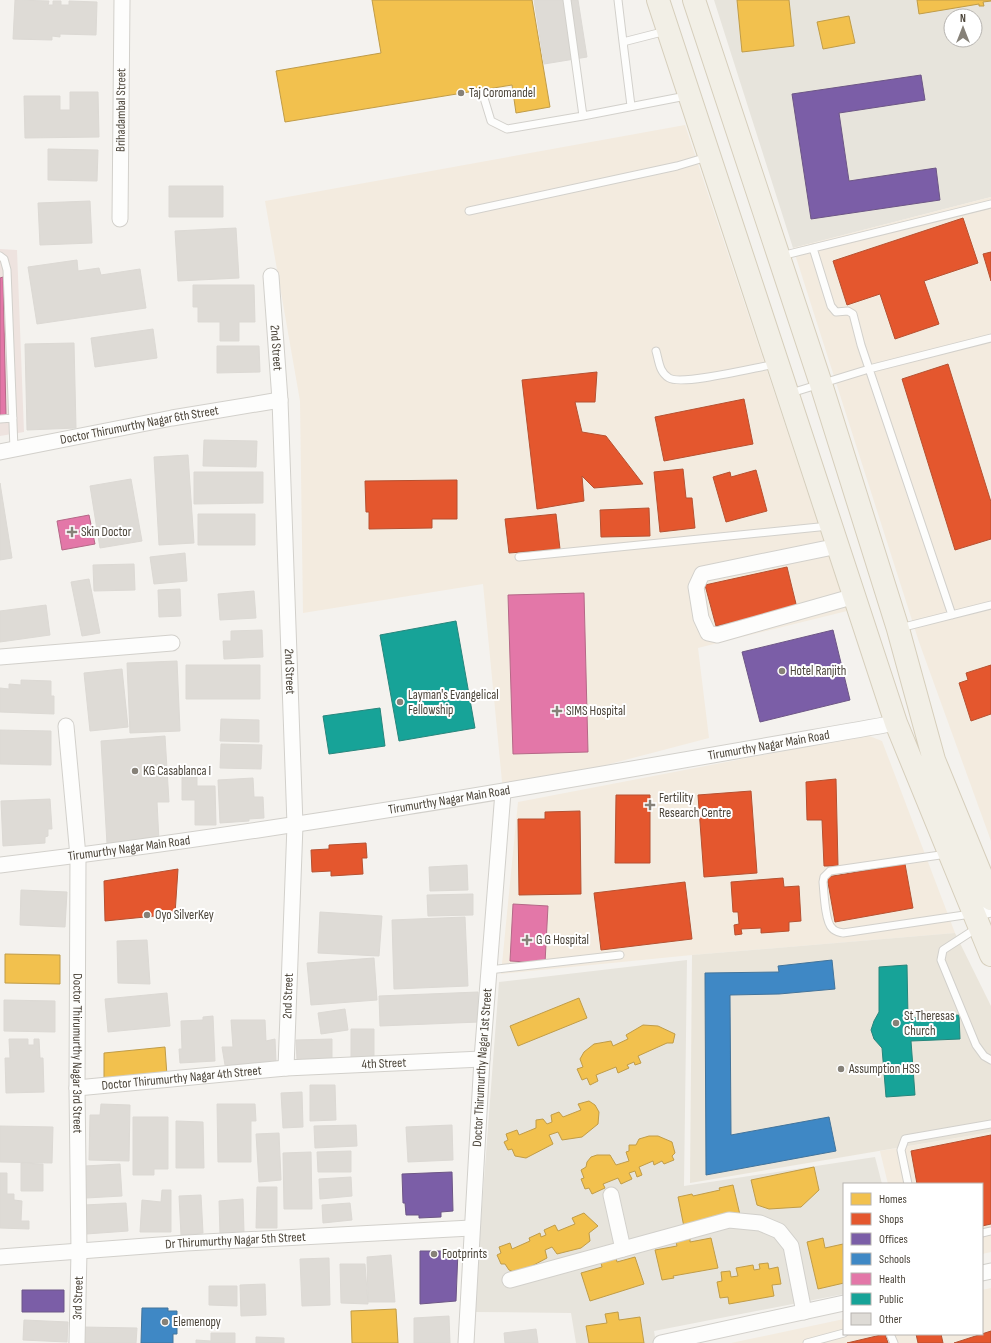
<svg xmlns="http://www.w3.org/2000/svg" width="991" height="1343" font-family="'Sofia Sans Condensed',sans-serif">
	<rect width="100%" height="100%" fill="#f4f2ee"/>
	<path fill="#e7e4dc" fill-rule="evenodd" d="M714,0H991V197L793,248ZM951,16H975V40H951Z
		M687,960L684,1186L875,1157L882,1184H844V1294L654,1331L656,1343H576L571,1313L474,1312L499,982Z"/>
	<path fill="#f3ebdf" d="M685,125L847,611L698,648L709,738L503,792L483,584L303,613L300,401L265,201Z
		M991,197V841L919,642L793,248Z
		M867,735L882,741L955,933L692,955L501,974L518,802Z
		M991,1132V1252L982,1254V1184H888L880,1151Z
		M991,1288V1343H731L844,1319V1334H982V1290Z"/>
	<path fill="#eae5da" d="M955,933L991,1006V1132L690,1183L692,955Z"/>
	<path fill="#eee3df" d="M0,249L17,250L24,432L0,436Z"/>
	<path fill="#f2c14e" stroke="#c09c48" d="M372,0H532L550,107L516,113L512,85L285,122L276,71L381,53Z
		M737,0H789L794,46L742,52Z
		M917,0H991V1L983,2L984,6H979V4L919,14Z
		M849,16L855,43L823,49L817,22Z
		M5,954L60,955V984L5,983Z
		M579,998L587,1018L518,1046L510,1026Z
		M643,1025L658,1026L675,1034L673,1043H667L638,1056L641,1063L635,1065L634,1062L627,1065L629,1068L618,1073L616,1067L596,1075L598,1081L590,1085L587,1078L582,1080L577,1069L583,1067L580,1059L584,1052L594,1044L611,1041L613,1046L628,1039L626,1035Z
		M165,1047L167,1076L104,1080V1053Z
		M589,1101L595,1105L599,1112L598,1124L582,1137L562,1140L558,1132L549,1135L553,1144L526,1158L515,1156L512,1149L508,1150L504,1142L508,1140L506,1134L517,1130L519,1135L536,1128V1120L543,1119L547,1124L552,1122L551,1115L559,1112L563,1117L581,1110L578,1104Z
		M649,1136H658L672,1142L675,1153L672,1156L674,1160L664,1164L662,1161L654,1165L653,1161L639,1167L642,1175L637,1177L635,1171L629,1173L632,1179L621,1184L618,1178L603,1184L605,1188L592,1194L589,1188L585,1189L581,1179L584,1178L581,1170L586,1167L587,1162L591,1157L597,1155H610L616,1165L629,1161L626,1152L629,1151V1145H636L639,1139Z
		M814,1167L819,1190L801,1207L769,1209L757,1205L751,1180Z
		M733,1185L740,1215L684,1227L678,1197L692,1194L693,1196L720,1190L719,1188Z
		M584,1213L598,1226L589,1233L590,1241L581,1248L557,1254L552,1247L545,1250L547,1258L530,1267L514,1272L509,1270L505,1264H501L497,1255L501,1253L499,1247L510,1243L512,1249L530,1241L529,1238L540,1233L541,1237L546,1235L544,1230L555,1225L558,1231L575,1224L572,1218Z
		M711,1238L718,1268L673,1276L674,1278L662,1280L655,1250L677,1246L676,1242L690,1239V1242Z
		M823,1238L825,1248L843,1244L844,1283L818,1289L807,1242Z
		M635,1257L644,1284L590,1301L581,1273L602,1267L601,1263L616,1258L617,1262Z
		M768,1263L769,1269L778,1267L781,1284L772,1285L774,1296L729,1304L728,1297L720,1298L717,1282L722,1281L721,1272L730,1271L731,1277L738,1276L736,1268L753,1265L754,1270L760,1269L759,1264Z
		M396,1309L398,1343H352L351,1311Z
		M618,1312L619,1320L640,1317L644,1343H589L586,1326L607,1323L605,1314Z"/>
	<path fill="#e4572e" stroke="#b65131" d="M963,218L978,263L924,281L939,324L895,339L880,294L847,305L833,261Z
		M991,252V281L983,254Z
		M948,364L991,502V539L955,550L902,379Z
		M597,372L595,402H575L582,432L606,436L643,484L594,488L582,476L584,501L537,509L522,380Z
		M744,399L753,444L664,461L655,417Z
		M683,469L686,498H692L695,528L660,532L654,472Z
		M756,470L767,511L726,522L713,477L730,472L731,477Z
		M457,480V519H432V528L369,529V512H366L365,481Z
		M649,508L650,536L601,537L600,510Z
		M556,514L560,549L509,553L505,519Z
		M787,567L797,608L716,626L705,585Z
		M991,665V714L971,721L959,683L968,680L966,673Z
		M836,779L838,866H824L822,820H807L806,782Z
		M751,791L757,873L704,877L698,795Z
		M616,795H650V863H615Z
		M580,811L581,894L519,895L518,819H545V812Z
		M366,843L367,858H362L363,874L331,876V871L312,872L311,850L329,849V845Z
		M905,864L913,908L835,922L827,877Z
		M178,869L175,914L105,921L104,881Z
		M783,878L784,887L799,886L801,921L789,922V931L761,933V928L741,929L742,934L735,935L734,925L739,924L738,912H733L731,882Z
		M685,882L692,939L601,950L594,893Z
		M991,1135V1224L982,1226V1184H917L911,1151Z
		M991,1331V1343H954Z
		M885,1334L888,1343H847Z
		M916,1334H941L943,1343H918Z"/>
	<path fill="#7b5ea7" stroke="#6d5686" d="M921,75L925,100L839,113L849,181L936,168L940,200L811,219L792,94Z
		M833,630L850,700L760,722L742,652Z
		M452,1172L453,1211L441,1212V1217L419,1218V1215H406L405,1203H403L402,1174Z
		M420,1251H458L456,1301L420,1304Z
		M22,1290H64V1312H22Z"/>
	<path fill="#3f88c5" stroke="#43749b" d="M832,960L835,989L779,994L730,995L731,1135L829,1117L836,1151L706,1175L705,973L779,972L778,966Z
		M142,1308H168V1311H177V1334H173V1343H141Z"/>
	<path fill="#e377a8" stroke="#b56887" d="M3,277L6,416H0V278Z
		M89,515L95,544L62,550L57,521Z
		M584,593L588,752L513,754L508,595Z
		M513,904L548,906L545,963L510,961Z"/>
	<path fill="#17a398" stroke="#27867c" d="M456,621L475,728L399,741L380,635Z
		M380,708L385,746L329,754L323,716Z
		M907,965L908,1018L959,1015L960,1039L911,1041L915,1095L886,1097L882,1048L874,1039L871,1030L874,1021L879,1012V967Z"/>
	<path fill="#dedbd6" stroke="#dcd9d4" d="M15,0L49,1L48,5H53V1H61V5H69V1L97,2L96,35L60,34V37L52,36V40L13,39Z
		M534,0H578L587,57L544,64Z
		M70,92H98L99,137L25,138L24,96H60V110H70Z
		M48,149L98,150L97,181L48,180Z
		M169,186H223V217H169Z
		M90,201L92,243L40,245L38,203Z
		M236,228L239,278L178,281L175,231Z
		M77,260L78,271L99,268L101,275L140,269L146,308L37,324L28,267Z
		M193,285H254L255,322H239V341H220V322H198V307H193Z
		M153,329L157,358L95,367L91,338Z
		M74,343L76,428L27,430L25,344Z
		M217,346H259L260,372L217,373Z
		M204,440L257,441L256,467L203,466Z
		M188,455L194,543L159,545L154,457Z
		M194,472H263V503L194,504Z
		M131,479L142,541L100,548L90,486Z
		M0,483L12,558L0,560Z
		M198,514H255V545H198Z
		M185,553L187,581L154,584L150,557Z
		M134,564L135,590L94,591L93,565Z
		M89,579L100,633L82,636L71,582Z
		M180,589L181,616L159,617L158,590Z
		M254,591L256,618L220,620L218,594Z
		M46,605L50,635L0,642V611Z
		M262,630L263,657L224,659L223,641H231V631Z
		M177,661L180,731L130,733L127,663Z
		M186,665H260V699H186Z
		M122,669L128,727L90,731L84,673Z
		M21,680L51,681V696H54V714L0,712V688L9,689V684L21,685Z
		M221,719L259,720V742L220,741Z
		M0,730L51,731V765L0,764Z
		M165,736L169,802H157L159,841L107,844L101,741Z
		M221,744L262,745L261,769L220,768Z
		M182,777H197V786H215L216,825H195V800H182Z
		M253,778L254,797H263L264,818L249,819V821L220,823L218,780Z
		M50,799L52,829H48V836L45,837V843L3,846L1,801Z
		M467,865L468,890L430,891L429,867Z
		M21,890L67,892L65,927L20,925Z
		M473,894V915L428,916L427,895Z
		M320,912L382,916L379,956L318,953Z
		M465,917L468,986L394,989L392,920Z
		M147,940L150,984L118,983L117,941Z
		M374,958L377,1000L311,1005L307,963Z
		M478,992L479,1022L380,1026L379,996Z
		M167,993L170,1026L108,1032L105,999Z
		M4,1000L55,1001V1032L4,1031Z
		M345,1009L348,1030L321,1034L318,1013Z
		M213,1016L215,1061L180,1063L179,1049H182L181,1021L203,1020V1017Z
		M231,1020H265L266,1041L275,1039L276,1062L225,1065L222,1047H233Z
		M351,1029H374V1060H351Z
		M9,1039H28V1045H34V1039H39L40,1058H43L44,1092L6,1093L5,1058H10Z
		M332,1039V1059L297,1060L296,1040Z
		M310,1085H335L336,1120L310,1121Z
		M302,1092L303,1127L283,1128L281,1093Z
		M101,1104L130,1105L129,1161L89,1160L90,1115H100Z
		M217,1104H255L256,1121H251V1162H218Z
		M133,1117H168V1169H154V1175H133Z
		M176,1121L203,1122L204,1168H176Z
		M356,1125L357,1146L315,1148L314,1126Z
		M452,1125L453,1160L408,1162L406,1127Z
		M0,1126L53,1127L52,1163L0,1162Z
		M279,1133L281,1180L259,1182L256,1134Z
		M351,1151V1172H318L317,1152Z
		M311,1152L312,1209H284L283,1153Z
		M21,1163L43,1164V1191H21Z
		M120,1164L122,1196L86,1198L85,1166Z
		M0,1173H7V1194H14V1200L22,1201L21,1221H29V1229L0,1228Z
		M351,1177L352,1196L320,1199L319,1179Z
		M257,1187H277V1228H256Z
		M162,1190H171V1232H140L142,1200L161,1202Z
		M201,1195L203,1233L181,1235L179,1196Z
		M243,1199L244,1232L220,1234L219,1201Z
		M126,1203L128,1231L86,1234L84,1205Z
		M350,1203L352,1220L323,1223L322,1205Z
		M391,1255L395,1302H368L367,1257Z
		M329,1258L330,1305L302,1306L300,1259Z
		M340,1264H365L368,1304L341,1303Z
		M265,1284L266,1315L241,1316L240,1285Z
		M209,1286H237V1306L209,1305Z
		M449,1316L450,1343H414V1318Z
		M24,1320L68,1322L67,1342L23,1340Z
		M83,1327L137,1328L136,1343H83Z
		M536,1329L538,1343H505L504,1333Z
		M211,1333H235V1343H196V1340L211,1341Z
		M256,1337L284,1338V1343H256Z"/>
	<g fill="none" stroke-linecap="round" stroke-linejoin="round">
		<g stroke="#d2d0cb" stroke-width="9">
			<path id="lane" d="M567,0L583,116L686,96
				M618,0L623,42L666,31
				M623,42L631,106
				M484,98L491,121L507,129L583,116
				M469,211L677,166L707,157
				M813,248L831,306L836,312L848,311L853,314L861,345L952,615
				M0,256L4,259L7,270L14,449
				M781,256L991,204
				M656,351C659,361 659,372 669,378C682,386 757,367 776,364
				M791,393L869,369L991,338
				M0,419L13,418
				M519,557L829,526
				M900,628L991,605
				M947,854L830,871L824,877L823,882C824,892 825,922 832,928C835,932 839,932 843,933L971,914
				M977,928L943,950L941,960L976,1045L984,1056L991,1060
				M489,970L620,955
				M908,1184L901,1150L905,1139L991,1124
				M982,1233L991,1231
				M890,1334L894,1343
				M807,1343L844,1333"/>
		</g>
		<g stroke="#d2d0cb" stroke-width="17">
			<g id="street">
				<path id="s1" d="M120,219L122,0"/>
				<path id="s2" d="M271,276L280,400L295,825L286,1068"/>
				<path id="s3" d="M0,452L172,418L280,400"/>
				<path d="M838,546L702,574L696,587L701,618L708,633L717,635L855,596"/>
				<path d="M0,657L172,643"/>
				<path id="s4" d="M66,726L78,856L77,1088L79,1252L77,1343"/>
				<path id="s5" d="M0,865C300,829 598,775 896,723"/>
				<path d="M973,913L991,909"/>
				<path id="s6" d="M77,1088L286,1068L482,1059"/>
				<path d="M611,1195L623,1249"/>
				<path id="s7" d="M0,1257L186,1243L471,1228"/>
				<path d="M982,1273L991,1271"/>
				<path d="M510,1280L729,1220L760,1223L779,1231L791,1246L804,1312"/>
				<path id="s8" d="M466,1343L482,1059L503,792"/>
				<path d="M661,1343L844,1303"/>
			</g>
		</g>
		<g stroke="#d6cebb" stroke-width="24">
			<path id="primary" d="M658,0L896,723L991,955
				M694,0L821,384L898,629L934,760L991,899"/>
		</g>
		<use href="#lane" stroke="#fdfdfc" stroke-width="7"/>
		<use href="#street" stroke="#fdfdfc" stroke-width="15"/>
		<use href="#primary" stroke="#f2efe6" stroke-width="22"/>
	</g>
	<g fill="#868178" stroke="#fff" stroke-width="1.5">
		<circle cx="461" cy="93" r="4"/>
		<path d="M70 526h4v4h4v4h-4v4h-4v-4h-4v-4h4z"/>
		<circle cx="782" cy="671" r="4"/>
		<circle cx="400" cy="702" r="4"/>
		<path d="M555 705h4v4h4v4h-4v4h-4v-4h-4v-4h4z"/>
		<circle cx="135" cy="771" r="4"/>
		<path d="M648 799h4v4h4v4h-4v4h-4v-4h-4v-4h4z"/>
		<circle cx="147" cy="915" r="4"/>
		<path d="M525 934h4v4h4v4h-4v4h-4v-4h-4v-4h4z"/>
		<circle cx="896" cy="1023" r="4"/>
		<circle cx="841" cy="1069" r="4"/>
		<circle cx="434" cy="1254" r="4"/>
		<circle cx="165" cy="1322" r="4"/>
	</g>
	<g text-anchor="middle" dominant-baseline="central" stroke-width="4" stroke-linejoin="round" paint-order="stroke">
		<g font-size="13" fill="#4b4439" stroke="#fff" text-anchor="start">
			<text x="469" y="93">Taj Coromandel</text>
			<text x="81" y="532">Skin Doctor</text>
			<text x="790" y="671">Hotel Ranjith</text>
			<text x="408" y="695">Layman's Evangelical<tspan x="408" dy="15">Fellowship</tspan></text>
			<text x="566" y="711">SIMS Hospital</text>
			<text x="143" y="771">KG Casablanca I</text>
			<text x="659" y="798">Fertility<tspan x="659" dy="15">Research Centre</tspan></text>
			<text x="155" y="915">Oyo SilverKey</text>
			<text x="536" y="940">G G Hospital</text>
			<text x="904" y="1016">St Theresas<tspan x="904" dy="15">Church</tspan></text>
			<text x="849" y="1069">Assumption HSS</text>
			<text x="442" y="1254">Footprints</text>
			<text x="173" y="1322">Elemenopy</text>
		</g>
		<g font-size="13" fill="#4b4439" stroke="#fff">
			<text stroke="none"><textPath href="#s1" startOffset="109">Brihadambal Street</textPath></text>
			<text stroke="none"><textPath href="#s2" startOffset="72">2nd Street</textPath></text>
			<text stroke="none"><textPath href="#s3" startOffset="142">Doctor Thirumurthy Nagar 6th Street</textPath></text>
			<text stroke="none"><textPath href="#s2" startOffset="396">2nd Street</textPath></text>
			<text stroke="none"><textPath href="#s5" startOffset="778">Tirumurthy Nagar Main Road</textPath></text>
			<text stroke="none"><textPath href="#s5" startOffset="454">Tirumurthy Nagar Main Road</textPath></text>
			<text stroke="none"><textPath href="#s5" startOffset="130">Tirumurthy Nagar Main Road</textPath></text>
			<text transform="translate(288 996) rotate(-88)">2nd Street</text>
			<text stroke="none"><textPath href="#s4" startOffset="328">Doctor Thirumurthy Nagar 3rd Street</textPath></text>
			<text stroke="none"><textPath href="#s6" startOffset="308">4th Street</textPath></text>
			<text stroke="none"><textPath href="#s8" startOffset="276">Doctor Thirumurthy Nagar 1st Street</textPath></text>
			<text stroke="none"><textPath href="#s6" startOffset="105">Doctor Thirumurthy Nagar 4th Street</textPath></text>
			<text stroke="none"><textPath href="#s7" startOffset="236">Dr Thirumurthy Nagar 5th Street</textPath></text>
			<text transform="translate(78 1298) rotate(-88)">3rd Street</text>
		</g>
	</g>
	<rect x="843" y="1183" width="140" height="152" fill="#ffffff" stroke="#b7b4b0"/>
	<rect x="851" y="1193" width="20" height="12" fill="#f2c14e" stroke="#b7b4b0"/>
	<text x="879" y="1203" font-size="12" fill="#4b4439">Homes</text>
	<rect x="851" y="1213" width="20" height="12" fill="#e4572e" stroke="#b7b4b0"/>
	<text x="879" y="1223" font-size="12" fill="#4b4439">Shops</text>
	<rect x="851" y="1233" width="20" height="12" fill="#7b5ea7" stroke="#b7b4b0"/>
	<text x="879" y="1243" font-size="12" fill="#4b4439">Offices</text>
	<rect x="851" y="1253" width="20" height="12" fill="#3f88c5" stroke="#b7b4b0"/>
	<text x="879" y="1263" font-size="12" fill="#4b4439">Schools</text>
	<rect x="851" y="1273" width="20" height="12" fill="#e377a8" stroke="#b7b4b0"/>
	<text x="879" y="1283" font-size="12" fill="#4b4439">Health</text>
	<rect x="851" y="1293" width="20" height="12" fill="#17a398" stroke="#b7b4b0"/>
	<text x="879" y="1303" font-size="12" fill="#4b4439">Public</text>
	<rect x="851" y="1313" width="20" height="12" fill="#dedbd6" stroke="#b7b4b0"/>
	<text x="879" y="1323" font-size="12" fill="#4b4439">Other</text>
	<g transform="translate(963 28)"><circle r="19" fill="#ffffff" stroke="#b7b4b0"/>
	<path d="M0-3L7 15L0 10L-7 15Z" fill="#868178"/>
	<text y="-6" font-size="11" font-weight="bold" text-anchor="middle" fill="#4b4439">N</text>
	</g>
</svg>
